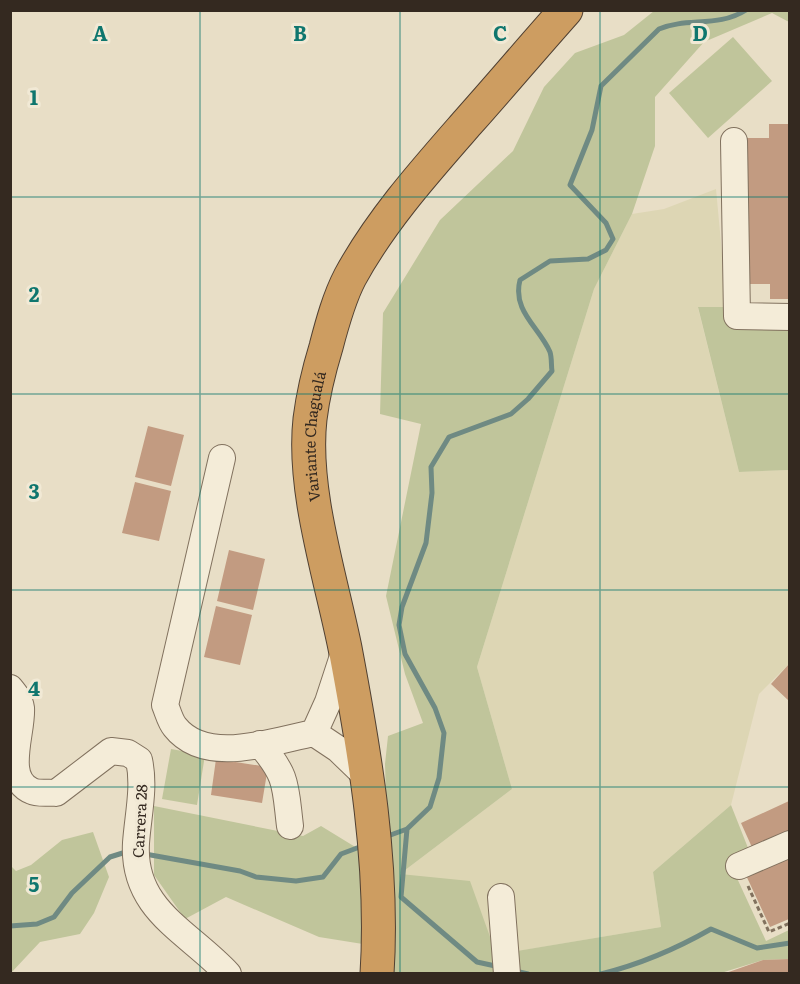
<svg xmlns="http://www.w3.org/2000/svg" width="800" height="984" font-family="Literata,serif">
	<rect width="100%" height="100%" fill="#e8dec6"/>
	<path fill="#ddd6b4" d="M716,189L727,307L698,308L739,472L790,470L789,664L759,694L731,805L653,872L661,927L495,955L400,874L512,789L477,667L594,289L632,214L664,209Z"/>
	<path fill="#c0c59b" d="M654,11H789V22L772,13L704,42L655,97V146L632,214L594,289L477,667L512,789L400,874L470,881L503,973H393L394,949L319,937L226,897L185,919L154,875V806L303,836L321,826L388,867L385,764L388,736L423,723L405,674L386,596L421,424L380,414L383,313L440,220L513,151L544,87L575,53L624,35Z
		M733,37L772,81L708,138L669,93Z
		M698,307H730L789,326V470L739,472Z
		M171,749L205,755L197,805L162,799Z
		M731,805L750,853L730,863L766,941L789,930V959L763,960L721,973H512L511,952L661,927L653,872Z
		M93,832L109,877L94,913L80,934L40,942L11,973V866L16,871L31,865L62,840Z"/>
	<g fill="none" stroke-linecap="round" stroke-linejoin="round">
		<path stroke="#6f8a83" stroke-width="5" d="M407,829L401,897L477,962L500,967
			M385,837L407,829L430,807L439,778L444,733L435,708L405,654L399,625L402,607L426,543L432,493L431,467L449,437L511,414L528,399L552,371C551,366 552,358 550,352C539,327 512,311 520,280L550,261L588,259L606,250L613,239L606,223L570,185L592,130L601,86L659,29C687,17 718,28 746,10
			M145,854L240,871L256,877L296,881L323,877L341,854L365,845
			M10,926L37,924L54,917L72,893L110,857L129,851
			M515,971L528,974
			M601,974C641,964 676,949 711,929L757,948L790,943"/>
	</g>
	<path fill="#c29b81" d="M769,124H789V299H770V284H744L743,138H769Z
		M148,426L184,435L171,486L135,477Z
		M135,482L171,491L159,541L122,533Z
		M229,550L265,559L253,610L217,601Z
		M216,606L252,615L240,665L204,657Z
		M789,664V701L771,684Z
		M216,759L268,767L262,803L211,795Z
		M789,801V838L755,854L741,823Z
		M789,850V919L770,927L744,871Z
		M789,959V974H723L763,960Z"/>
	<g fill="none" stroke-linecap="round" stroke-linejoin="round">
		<g stroke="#81715e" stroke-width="28">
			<path id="minor" d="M734,141L737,316L790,317
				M222,458L165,705C168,712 170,721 175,727C206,766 272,741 314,733L338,749L367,777
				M10,688C15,694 20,700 21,708C23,731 2,779 32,791C38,794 49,792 56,793L111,751L128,753L139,760C145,787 138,815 136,843C132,910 188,931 228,974
				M314,733L328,702L345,650
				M260,744C288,777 285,785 290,826
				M739,866L790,844
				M501,897L507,974"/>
		</g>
		<g stroke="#504032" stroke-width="35">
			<g id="highway">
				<path id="s1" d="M377,974C384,865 365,754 345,648C331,578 302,490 310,419C313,395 319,370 326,347C332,324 339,298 350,277C381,220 426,170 468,122C501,85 533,47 566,10"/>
			</g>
		</g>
		<path stroke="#81715e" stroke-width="3" stroke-dasharray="4.5 3" stroke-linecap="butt" d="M748,886L769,932L790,923"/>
		<use href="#minor" stroke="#f4ecd8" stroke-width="26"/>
		<use href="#highway" stroke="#cd9d61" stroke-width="33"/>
	</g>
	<path fill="none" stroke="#0f766e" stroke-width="1.5" stroke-opacity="0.55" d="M200,10V974M400,10V974M600,10V974M10,197H790M10,394H790M10,590H790M10,787H790"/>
	<g text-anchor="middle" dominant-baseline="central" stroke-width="6" stroke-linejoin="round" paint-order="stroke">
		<g font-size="15" fill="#342920" stroke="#f1e9d5">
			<text stroke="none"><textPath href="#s1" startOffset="544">Variante Chagualá</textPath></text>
			<text transform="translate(139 821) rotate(-87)">Carrera 28</text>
		</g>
	</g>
	<g font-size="20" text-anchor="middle" font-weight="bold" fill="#0f766e" stroke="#f1e9d5" stroke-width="6" stroke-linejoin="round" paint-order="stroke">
		<text x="100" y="41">A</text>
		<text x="300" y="41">B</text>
		<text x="500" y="41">C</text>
		<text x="700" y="41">D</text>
		<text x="34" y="105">1</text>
		<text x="34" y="302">2</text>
		<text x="34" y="499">3</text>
		<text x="34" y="696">4</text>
		<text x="34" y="892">5</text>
	</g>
	<rect width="800" height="984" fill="none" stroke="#342920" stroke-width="24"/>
</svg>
